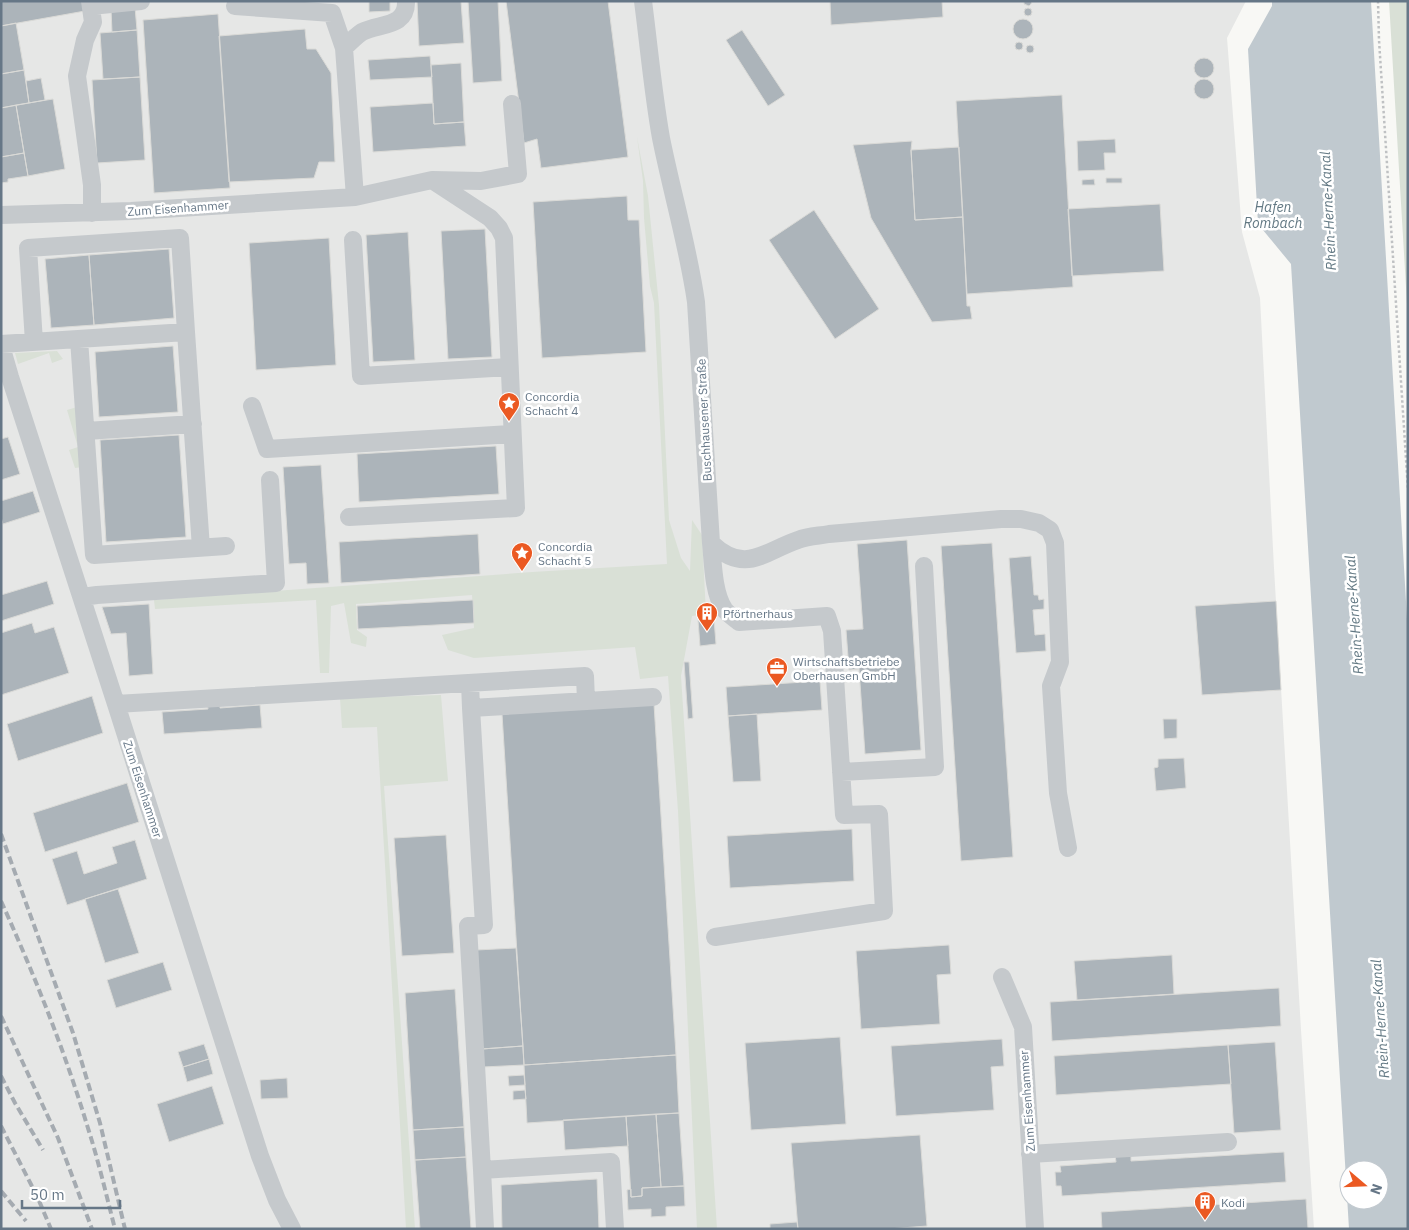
<svg xmlns="http://www.w3.org/2000/svg" width="1409" height="1230" font-family="'IBM Plex Sans',sans-serif">
	<rect width="100%" height="100%" fill="#f8f8f5"/>
	<path fill="#e6e7e6" d="M1,1H1246L1227,38L1242,232L1260,298L1274,568L1301,1030L1314,1229H1Z"/>
	<path fill="#d9e0d6" d="M1389,1H1408V321Z
		M637,137L648,196L659,305L669,520L681,558L690,571L692,520L702,535L706,614L692,616L681,676L717,1229H697L678,811L668,676L640,679L635,647L474,658L448,650L442,635L474,628L472,595L356,604L357,630L367,637L366,647L351,643L344,603L331,606L329,673H320L316,600L155,609L154,600L532,572L667,564L654,303L650,286L644,218L643,181Z
		M57,351L63,359L52,363L49,353L18,364L15,353Z
		M77,407L82,467L75,468L69,450L78,447L67,410Z
		M441,695L448,781L384,786L415,1229H406L377,727L342,728L340,698Z"/>
	<path fill="#c0c9cf" fill-rule="evenodd" d="M1272,1H1371L1408,636V1229H1349L1291,264L1258,224L1248,49L1272,6ZM1349,1170H1379V1200H1349Z"/>
	<path fill="#acb4ba" stroke="#dadad7" d="M1,1H83L85,11L1,26Z
		M369,1H390V11L369,12Z
		M417,1H461L464,43L419,46Z
		M468,1H498L502,81L473,83Z
		M506,1H608L628,157L541,168L537,139L524,143Z
		M830,1H942L943,17L831,25Z
		M1032,1L1031,4L1029,6L1024,4V1Z
		M135,7L137,30L112,32L111,9Z
		M1024 12a4 4 0 1 1 8 0a4 4 0 1 1-8 0Z
		M218,14L230,188L154,193L143,20Z
		M1013 29a10 10 0 1 1 20 0a10 10 0 1 1-20 0Z
		M16,23L24,70L1,74V26Z
		M305,29L307,49H316L331,73L335,162H319L314,178L229,182L219,36Z
		M137,30L140,77L103,79L100,33Z
		M742,30L785,95L768,106L726,40Z
		M1015 46a4 4 0 1 1 8 0a4 4 0 1 1-8 0Z
		M1026 49a4 4 0 1 1 8 0a4 4 0 1 1-8 0Z
		M430,56L432,77L370,80L368,60Z
		M1194 68a10 10 0 1 1 20 0a10 10 0 1 1-20 0Z
		M461,63L464,122L434,124L431,65Z
		M24,70L29,103L1,108V74Z
		M140,77L145,160L97,163L92,80Z
		M41,78L45,100L29,103L26,81Z
		M1194 89a10 10 0 1 1 20 0a10 10 0 1 1-20 0Z
		M1062,95L1073,287L967,294L956,101Z
		M53,99L65,169L28,176L16,105Z
		M433,103L434,124L464,122L466,146L373,152L370,107Z
		M16,105L24,153L1,157V108Z
		M1115,139L1116,153H1104L1105,170L1078,171L1077,141Z
		M912,141L911,150L915,220L963,217L967,306H970L972,319L932,322L871,218L853,145Z
		M959,147L963,217L915,220L911,150Z
		M24,153L28,176L8,179V182L1,183V157Z
		M1106,178H1122V183H1106Z
		M1094,179L1095,185H1082V180Z
		M627,196L628,220H639L646,352L542,358L533,202Z
		M1160,204L1164,271L1072,276L1068,209Z
		M814,210L879,309L835,339L769,240Z
		M485,229L492,357L448,359L441,231Z
		M408,232L415,360L373,362L366,235Z
		M329,238L336,365L256,370L249,243Z
		M169,249L174,318L94,325L89,255Z
		M89,255L94,325L51,328L45,259Z
		M173,346L178,412L99,417L95,352Z
		M179,435L186,537L106,542L100,440Z
		M8,437L20,474L1,480V439Z
		M496,446L499,494L359,502L357,454Z
		M321,465L329,583L307,584L306,563L289,564L283,467Z
		M33,491L40,512L3,524L1,517V501Z
		M478,534L480,574L341,583L339,542Z
		M907,540L921,750L865,754L859,669L849,670L846,630L863,629L857,544Z
		M992,543L1013,857L961,861L941,546Z
		M1031,556L1034,595H1038L1039,600L1044,599V609L1033,610L1035,635L1045,634L1046,651L1016,653L1009,558Z
		M47,581L54,604L1,621V595Z
		M473,600L474,623L358,629L357,606Z
		M1276,601L1281,690L1202,695L1195,606Z
		M149,604L153,674L129,676L126,633L111,634L102,607Z
		M714,619L716,644L700,646L698,620Z
		M32,623L35,633L54,627L69,673L1,695V633Z
		M684,662H689L693,718L688,719Z
		M820,681L822,710L728,716L726,687Z
		M92,696L103,733L18,761L7,724Z
		M220,701V708L260,705L262,728L164,734L162,712L208,709L207,702Z
		M654,704L676,1055L524,1065L502,714Z
		M757,714L761,781L733,782L728,716Z
		M1163,719H1177V738L1164,739Z
		M1184,758L1186,788L1156,791L1154,768L1158,767V759Z
		M127,783L139,822L45,852L33,813Z
		M852,829L854,881L730,888L727,836Z
		M446,835L454,953L402,956L394,838Z
		M135,840L147,879L67,905L52,859L77,851L84,874L117,863L112,847Z
		M118,889L139,953L105,963L85,899Z
		M949,945L951,974L937,975L940,1024L861,1029L856,951Z
		M516,948L523,1046L482,1049L476,950Z
		M1172,955L1174,994L1077,1000L1074,961Z
		M163,962L172,990L116,1008L107,980Z
		M1279,988L1281,1026L1052,1041L1050,1002Z
		M455,989L464,1127L413,1130L405,993Z
		M840,1037L846,1124L751,1130L745,1043Z
		M1002,1039L1004,1066L991,1067L994,1110L896,1116L891,1046Z
		M1275,1042L1281,1130L1234,1133L1228,1045Z
		M204,1044L209,1059L183,1067L178,1052Z
		M1228,1045L1231,1084L1056,1095L1054,1056Z
		M523,1046L524,1065L483,1067L482,1049Z
		M676,1055L679,1113L527,1123L524,1065Z
		M209,1059L213,1074L187,1082L183,1067Z
		M524,1075L525,1085L509,1086L508,1076Z
		M287,1078L288,1098L261,1099L260,1080Z
		M212,1086L224,1124L169,1142L157,1104Z
		M525,1090L526,1099L513,1100V1091Z
		M679,1113L684,1186L661,1187L656,1114Z
		M656,1114L661,1187L642,1188V1196L631,1197L626,1116Z
		M626,1116L628,1146L565,1150L563,1120Z
		M464,1127L466,1157L415,1160L413,1130Z
		M920,1135L927,1226L888,1229H798L791,1143Z
		M1284,1152L1286,1182L1062,1196L1061,1186H1056L1055,1172H1061L1060,1166L1116,1162L1115,1155L1131,1154V1161Z
		M466,1157L471,1229H420L415,1160Z
		M597,1179L599,1229H502L501,1185Z
		M684,1186L685,1206L666,1207V1216L651,1217V1209L628,1210L627,1190L631,1189V1197L642,1196V1188Z
		M1306,1199L1308,1229H1102L1101,1212Z
		M797,1222L798,1229H770V1224Z"/>
	<g fill="none" stroke-linecap="round" stroke-linejoin="round">
		<path stroke="#bfc1c3" stroke-width="2.5" stroke-dasharray="2.5 2.5" stroke-linecap="butt" d="M1378,1L1379,40L1408,490"/>
		<path stroke="#c5c9cc" stroke-width="18" d="M90,1L93,22L85,40L77,76L92,185V213
			M643,1C649,47 653,93 661,138C672,193 688,246 696,302L711,543C745,575 763,552 798,540C808,536 818,536 829,534L1001,519H1021L1039,523L1050,530L1055,543L1060,662L1051,686L1058,793L1068,848
			M91,6L141,1
			M344,48C350,42 356,36 362,32C379,23 407,28 406,1
			M355,197L432,180L481,181L518,174L512,104
			M1,215L131,211L355,197L344,48L332,13L235,6
			M353,240L361,376L509,367
			M186,332L201,548
			M79,339L94,555L226,546
			M1,344L186,332L180,238L28,248L34,342
			M1,346L10,377L116,704L260,1156L277,1200L292,1229
			M252,406L267,449L512,434
			M86,431L193,424
			M349,517L516,508L504,238L499,228L490,218L432,180
			M711,543C713,562 713,592 724,609C728,614 734,618 739,622L827,616L832,631L844,815L879,814L884,911L715,937
			M82,597L97,595L276,583L270,480
			M470,683L471,708L653,697
			M116,704L585,676L586,701
			M471,708L484,925L468,926L482,1170L611,1162L615,1229
			M841,772L935,767L924,566
			M1002,977L1023,1027L1035,1229
			M1030,1154L1228,1142
			M482,1170L485,1229"/>
		<path stroke="#a5abb1" stroke-width="4" stroke-dasharray="8 4" stroke-linecap="butt" d="M1,834L73,1033L100,1123L125,1229
			M1,901C34,974 64,1049 87,1125C98,1159 106,1194 115,1229
			M1,1016L58,1138L92,1229
			M1,1076L15,1103L43,1150
			M1,1126L37,1196L51,1229
			M1,1191L26,1221"/>
	</g>
	<defs>
		<g id="sight-pin" transform="scale(1.125)"><path d="M0 17L-7.5 6A9.5 9.5 0 1 1 7.5 6Z" fill="#eb5922" stroke="#fff"/><path d="M0-6L1.8-2.2L6-1.7L2.9 1.2L3.7 5.4L0 3.3L-3.7 5.4L-2.9 1.2L-6-1.7L-1.8-2.2Z" fill="#fff"/></g>
		<g id="building-pin" transform="scale(1.125)"><path d="M0 17L-7.5 6A9.5 9.5 0 1 1 7.5 6Z" fill="#eb5922" stroke="#fff"/><path d="M-4-6H4V6H1V3H-1V6H-4ZM-2.5-4.3h1.7v1.8h-1.7ZM.8-4.3h1.7v1.8H.8ZM-2.5-1h1.7V.8h-1.7ZM.8-1h1.7V.8H.8Z" fill="#fff"/></g>
		<g id="office-pin" transform="scale(1.125)"><path d="M0 17L-7.5 6A9.5 9.5 0 1 1 7.5 6Z" fill="#eb5922" stroke="#fff"/><path d="M-6-3h4V-5.5h4V-3h4V5H-6ZM-1-4.5V-3h2v-1.5ZM-6 0V1H6V0Z" fill="#fff"/></g>
	</defs>
	<g fill-rule="evenodd">
		<use href="#sight-pin" x="509" y="403"/>
		<use href="#sight-pin" x="522" y="553"/>
		<use href="#building-pin" x="707" y="613"/>
		<use href="#office-pin" x="777" y="668"/>
		<use href="#building-pin" x="1205" y="1202"/>
	</g>
	<g text-anchor="middle" dominant-baseline="central" stroke-width="5" stroke-linejoin="round" paint-order="stroke">
		<g font-size="12" fill="#667787" stroke="#fff">
			<text transform="translate(178 208) rotate(-4)">Zum Eisenhammer</text>
			<text transform="translate(704 420) rotate(-93)">Buschhausener Straße</text>
			<text transform="translate(143 789) rotate(72)">Zum Eisenhammer</text>
			<text transform="translate(1027 1101) rotate(-94)">Zum Eisenhammer</text>
		</g>
		<g font-size="12" fill="#667787" stroke="#fff" text-anchor="start">
			<text x="525" y="396">Concordia<tspan x="525" dy="14">Schacht 4</tspan></text>
			<text x="538" y="546">Concordia<tspan x="538" dy="14">Schacht 5</tspan></text>
			<text x="723" y="613">Pförtnerhaus</text>
			<text x="793" y="661">Wirtschaftsbetriebe<tspan x="793" dy="14">Oberhausen GmbH</tspan></text>
			<text x="1221" y="1202">Kodi</text>
		</g>
		<g font-size="14" font-style="italic" fill="#627883" stroke="#fff">
			<text x="1273" y="207">Hafen<tspan x="1273" dy="16">Rombach</tspan></text>
			<text transform="translate(1328 211) rotate(-93)">Rhein-Herne-Kanal</text>
			<text transform="translate(1354 615) rotate(-94)">Rhein-Herne-Kanal</text>
			<text transform="translate(1380 1019) rotate(-94)">Rhein-Herne-Kanal</text>
		</g>
	</g>
	<rect width="1409" height="1230" fill="none" stroke="#667787" stroke-width="5"/>
	<g transform="translate(1364 1185) rotate(109)"><circle r="24" fill="#ffffff" stroke="#c2c9cf"/>
	<path d="M0-4L9 19L0 12L-9 19Z" fill="#eb5922"/>
	<text y="-8" font-size="14" font-weight="bold" text-anchor="middle" fill="#667787">N</text>
	</g>
	<path d="M22 1200v8h98v-8" fill="none" stroke="#667787" stroke-width="2.5"/>
	<text x="30" y="1200" font-size="15" fill="#667787" stroke="#ffffff" stroke-width="4" paint-order="stroke">50 m</text>
</svg>
